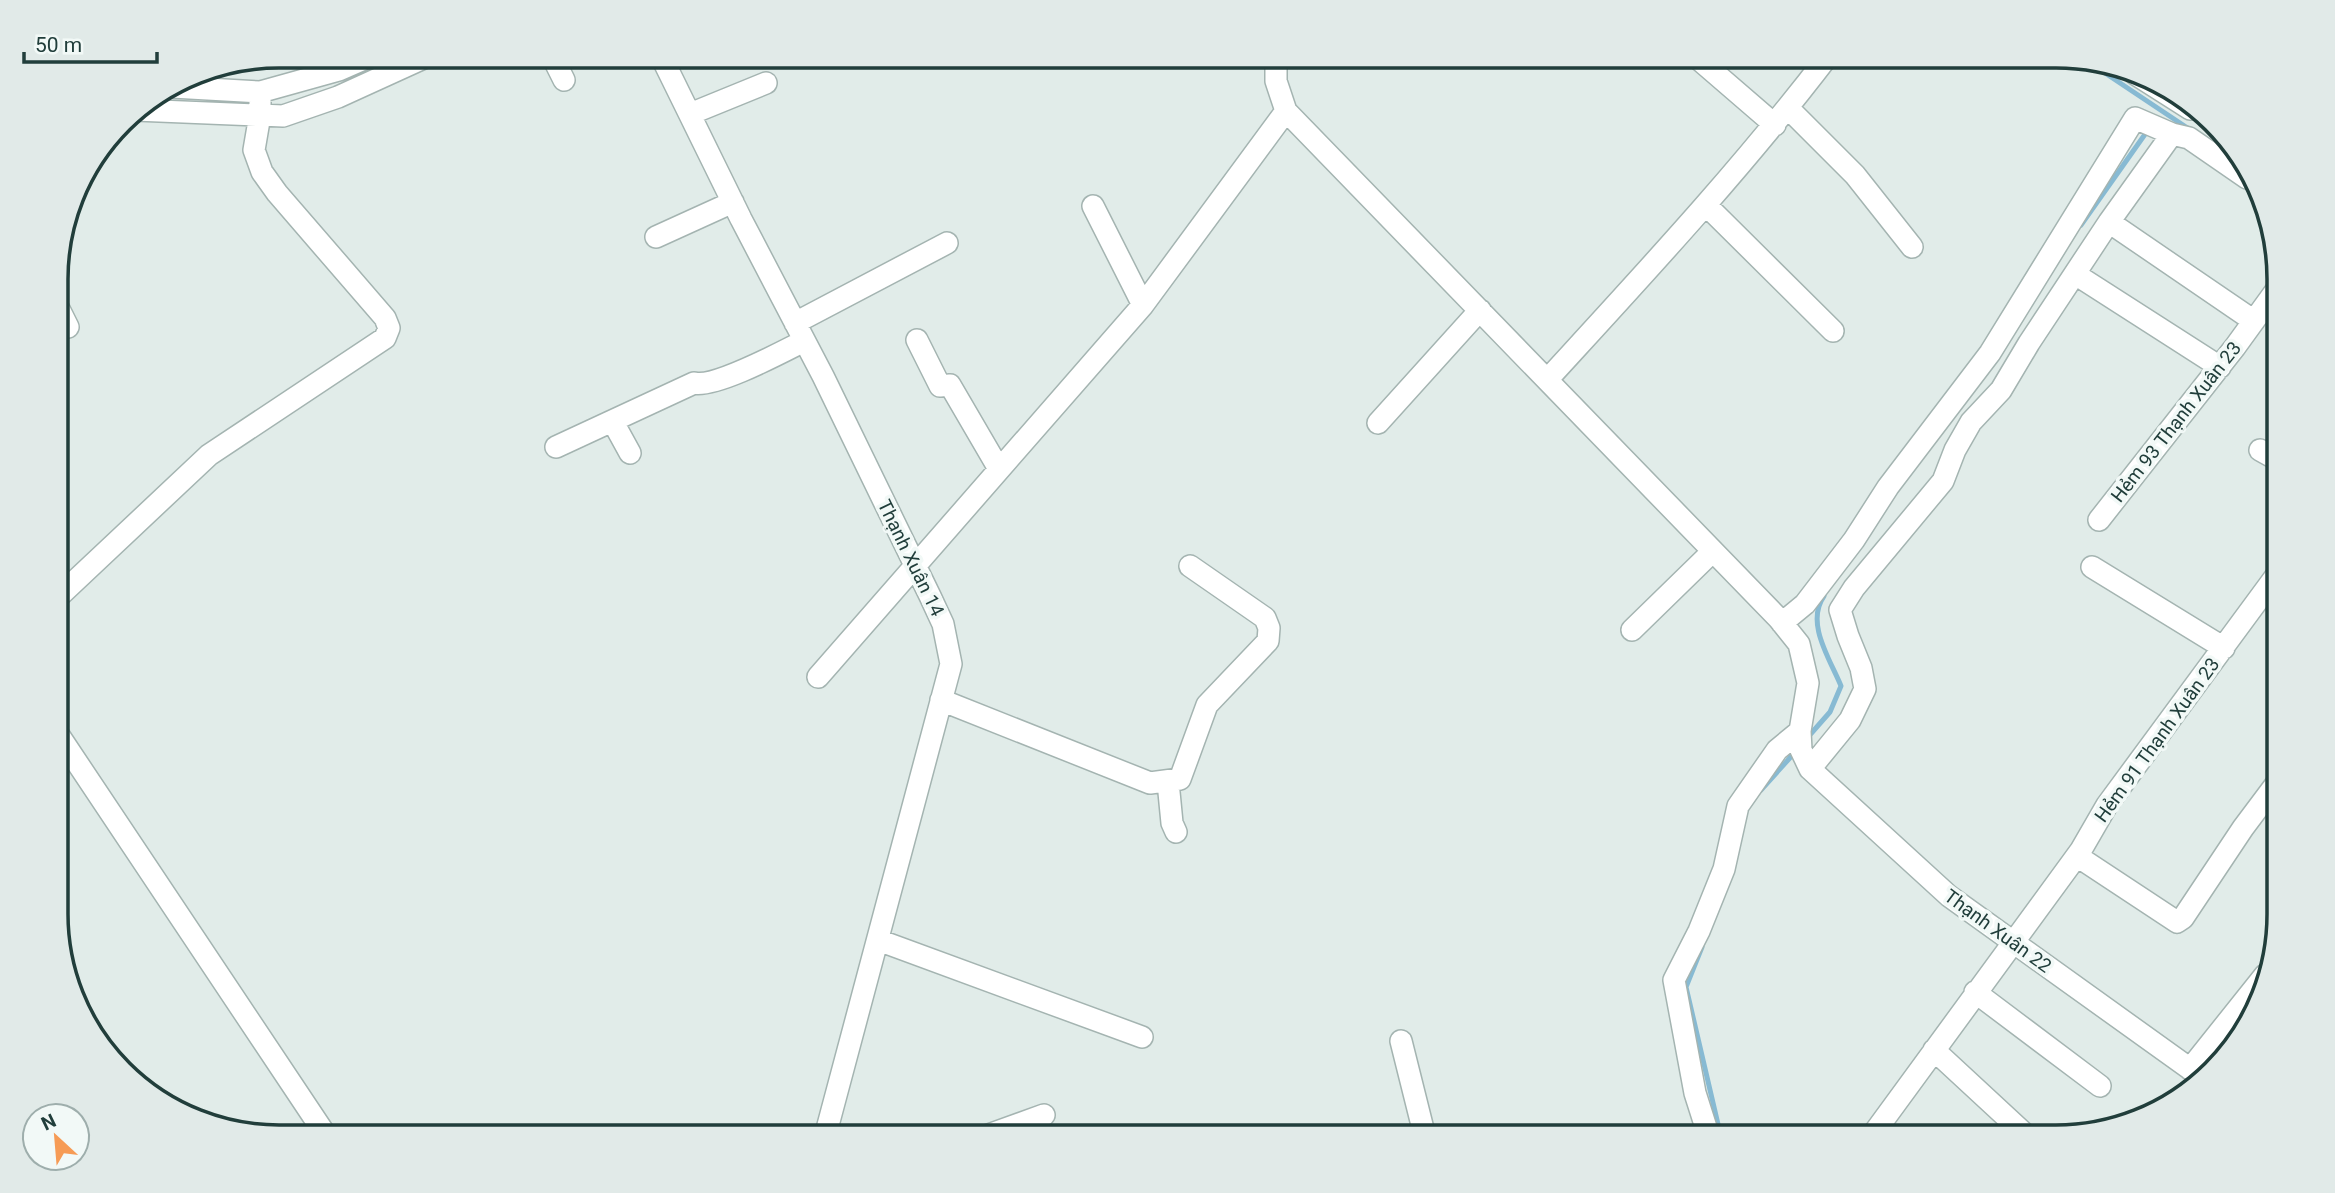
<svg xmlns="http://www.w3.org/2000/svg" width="2335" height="1193" font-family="Roboto,sans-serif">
	<rect width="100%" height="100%" fill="#e1ece9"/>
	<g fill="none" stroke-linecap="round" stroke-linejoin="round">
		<path stroke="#87bad3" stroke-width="5" d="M2093,65L2189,129
			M2081,225L2148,130
			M1808,737L1830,712L1841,686C1830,659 1805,623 1824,596
			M1761,790L1797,750
			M1702,947L1686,987L1721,1137"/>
		<g stroke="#a4b4b1" stroke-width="24">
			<path id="minor" d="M552,56L564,80
				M661,56L741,219L823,376L930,596L943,624L951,664L827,1129L828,1137
				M1276,56V81L1286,111L1779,619L1799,644L1808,683L1800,731L1801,750L1810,769L1949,896L2200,1076
				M1695,56L1775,125
				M2135,74L2190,109
				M172,87L260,92L339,70L371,56
				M1788,108L1855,175L1912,247
				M135,110L283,116L338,97L428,56
				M690,114L766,83
				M1706,205L1833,331
				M1093,206L1143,305
				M2109,222L2254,321
				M656,237L733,202
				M2075,274L2220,367
				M57,305L68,327
				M795,323L947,243
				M917,340L940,386L950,385L999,469
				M1547,380C1644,274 1741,170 1828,56
				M613,422L630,453
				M1378,423L1480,310
				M556,447L694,383C715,388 782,352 804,341
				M2260,450L2278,460
				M2099,520L2235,347L2277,289
				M2092,567L2224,648
				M57,598L209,455L385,338L389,328L385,318L277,193L262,172L254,150L260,115V92
				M1782,623L1805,604L1854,540L1888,487L1990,353L2135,118L2172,134L2189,138L2247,178
				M1632,630L1713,551
				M818,677L1143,305L1286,111
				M941,700L1150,783L1180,779L1207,705L1268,641L1269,628L1265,618L1190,566
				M58,734L327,1137
				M1810,769L1850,720L1865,689L1861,668L1848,636L1840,610L1854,588L1943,481L1955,450L1971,422L2001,390L2029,343L2109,222L2172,134
				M1168,782L1172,823L1176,832
				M2077,856L2177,922L2183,918L2243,828L2279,780
				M878,940L1142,1037
				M1975,992L2100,1086
				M1401,1041L1425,1137
				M1934,1050L2028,1137
				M2190,1069L2265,975
				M983,1137L1044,1115
				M1709,1137L1695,1093L1674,980L1699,931L1724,869L1738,806L1777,750L1800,731
				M1871,1137L2081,850L2107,805L2278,573"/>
		</g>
		<use href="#minor" stroke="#fff" stroke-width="21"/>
	</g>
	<g text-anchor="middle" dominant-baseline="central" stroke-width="7" stroke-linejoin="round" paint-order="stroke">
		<g font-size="19" fill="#213e3b" stroke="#f2f9f7">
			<text transform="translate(2176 422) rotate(-52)">Hẻm 93 Thạnh Xuân 23</text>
			<text transform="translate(911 558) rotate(64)">Thạnh Xuân 14</text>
			<text transform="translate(2157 740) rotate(-54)">Hẻm 91 Thạnh Xuân 23</text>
			<text transform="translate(1998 931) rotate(36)">Thạnh Xuân 22</text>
		</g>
	</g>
	<path d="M0 0H2335V1193H0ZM279 68H2056A211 211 0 0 1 2267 279V914A211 211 0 0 1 2056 1125H279A211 211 0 0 1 68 914V279A211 211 0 0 1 279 68Z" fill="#e1eae8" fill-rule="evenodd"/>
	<path fill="none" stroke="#213e3b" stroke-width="3.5" d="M279 68H2056A211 211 0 0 1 2267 279V914A211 211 0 0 1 2056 1125H279A211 211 0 0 1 68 914V279A211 211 0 0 1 279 68Z"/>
	<g transform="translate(56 1137) rotate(334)"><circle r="33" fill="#f2f9f7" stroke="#9eaeac" stroke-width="2"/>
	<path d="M0-5L12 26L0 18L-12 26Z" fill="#f69b55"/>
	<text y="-10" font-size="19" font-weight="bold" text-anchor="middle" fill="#213e3b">N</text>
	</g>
	<path d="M24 52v10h133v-10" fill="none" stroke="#213e3b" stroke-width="3.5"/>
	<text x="35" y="52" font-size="21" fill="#213e3b" stroke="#f2f9f7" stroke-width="5" paint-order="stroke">50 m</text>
</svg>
